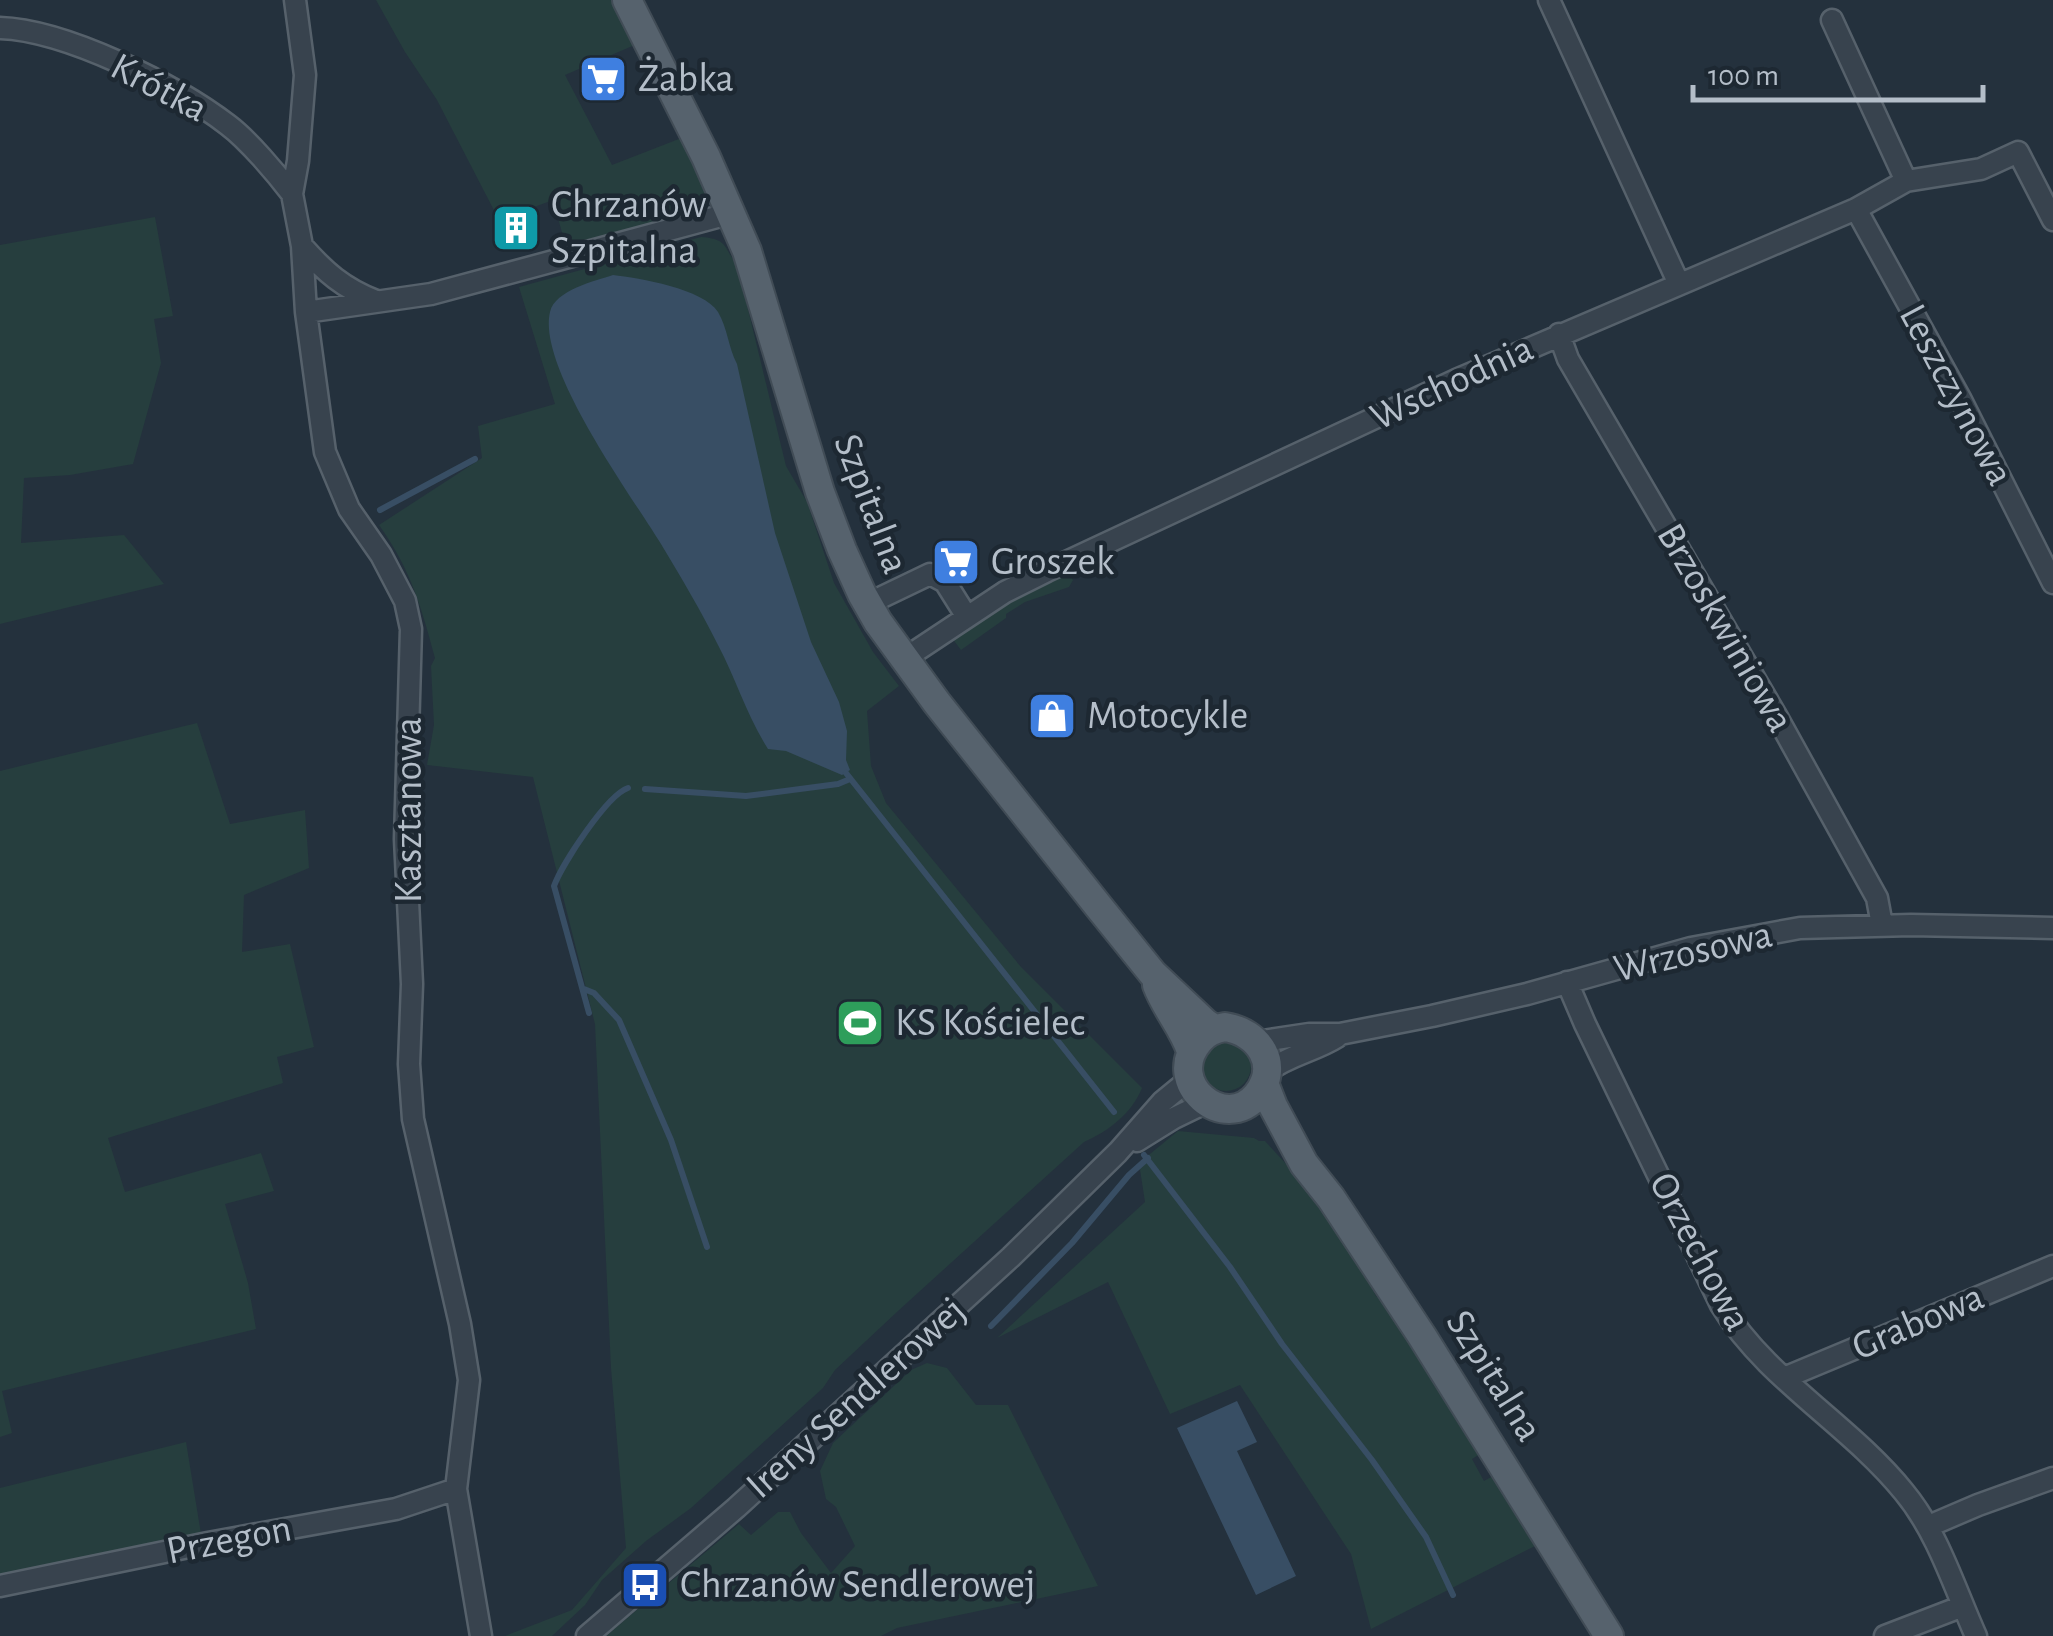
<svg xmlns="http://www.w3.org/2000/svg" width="2053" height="1636" font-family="'Alegreya Sans',sans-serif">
	<rect width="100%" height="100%" fill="#24313d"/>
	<path fill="#263e3e" d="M376,0H615L637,44L565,75L612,165L684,137L710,194L700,211L566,247L553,200L499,220L437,100L405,52Z
		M155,217L173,316L154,319L161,363L133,464L70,475L24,478L21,543L124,535L164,584L0,624V245Z
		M701,237C729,239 723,248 737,264L786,466L807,502L834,583L873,652L899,686L867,711L871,766L886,803L1021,967L1142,1088C1132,1113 1109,1131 1084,1142L898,1311L835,1370L823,1388L691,1508L646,1541L602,1580L585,1605L552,1636H505L572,1610L626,1548L611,1368L595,1024L533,777L427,765L434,725L431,666L435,658C421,606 411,570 379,525L482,458L478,426L555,404L519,287Z
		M1062,574L1070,576L1073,580L1069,587L1025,602L1006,614V618L961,650L952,638L1024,592Z
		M197,723L230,824L305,810L309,868L244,895L242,952L290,944L314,1047L277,1057L283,1083L108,1138L125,1192L261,1153L274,1191L225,1204L248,1283L256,1329L2,1391L12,1433L0,1437V771Z
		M1201 1066a25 25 0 1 1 50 0a25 25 0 1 1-50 0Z
		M1178,1131L1254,1138L1259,1141H1265L1321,1202L1347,1243L1376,1296L1398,1319L1480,1454L1472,1459L1484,1481L1493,1476L1537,1545L1371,1629L1351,1554L1240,1385L1170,1414L1108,1282L997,1338L1145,1202L1139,1163Z
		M927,1363L947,1368L976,1405H1008L1098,1586L897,1628L881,1636H606L739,1524L751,1535L778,1512H790L801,1533L831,1573L855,1546L836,1507L826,1499L820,1471L833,1443L911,1370Z
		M186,1442L202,1540L0,1579V1488Z"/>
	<path fill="#384e64" d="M613,275C639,278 704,289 718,312C728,329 728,347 737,364L775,533L811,642L839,702L847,731L846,760L850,770L842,775L786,751L768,749C747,716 736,679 718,645C701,611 681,577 661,544C631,495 537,367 550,312C555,290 595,281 613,275Z
		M1237,1401L1257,1442L1237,1451L1296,1576L1256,1595L1177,1428Z"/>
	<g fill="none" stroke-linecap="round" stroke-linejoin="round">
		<path stroke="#384e64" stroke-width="6" d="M380,510L475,459
			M846,773L1114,1112
			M645,789L746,796L838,784L850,779
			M584,989L594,993L619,1020L671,1140L707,1247
			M589,1013L554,886C562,864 607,795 628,788
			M1144,1155L1230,1267L1282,1344L1372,1460L1426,1537L1453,1595
			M991,1326L1072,1243L1129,1175L1148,1158"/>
		<g stroke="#56616b" stroke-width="25">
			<path id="minor" d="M295,0L305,75L298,161L292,194L302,246L306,312L325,452L349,509L381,555L405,601L411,629L405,839L412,984L409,1064L413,1119L460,1324L469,1380L456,1489L481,1636
				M1549,0L1679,284
				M1832,20L1906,181
				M0,28C65,30 176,85 228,125C248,140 276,173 292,194
				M1856,209L1961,400L2053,583
				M302,246C325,272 343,288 376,301
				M306,312L431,294L732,213
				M1559,334L1568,359L1777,717L1877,898L1882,925
				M880,598L930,574L945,582L967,617
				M904,659L1005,592L1047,571L1456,380L1856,209L1906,181L1981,169L2018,152L2053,220
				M1567,982L1585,1024L1721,1305C1767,1380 1849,1424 1904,1492C1938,1533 1954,1587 1976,1636
				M1256,1042L1309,1034H1340L1432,1016L1527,994L1691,948L1800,928L1911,925L2053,928
				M1268,1071C1289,1055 1315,1051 1337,1037
				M1137,1141L1174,1118L1207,1102
				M1784,1378L2053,1266
				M1929,1526L1978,1505L2053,1478
				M0,1586L208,1543L396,1509L456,1489
				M587,1636L736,1508L1011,1257L1118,1152L1162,1102L1190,1079
				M1885,1636L1963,1606"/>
		</g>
		<g stroke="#414c56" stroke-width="32">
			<path id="major" d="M627,0L706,157L747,251L820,492L842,550L862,594L878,622L937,703L1099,907L1153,974L1205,1023L1214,1029
				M1157,985C1166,1009 1183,1027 1191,1051
				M1225,1027C1259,1032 1281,1065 1257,1095C1225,1134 1163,1083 1199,1041C1206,1032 1214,1029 1225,1027Z
				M1264,1083L1273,1106L1304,1164L1331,1198L1422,1336L1609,1636"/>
		</g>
		<use href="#minor" stroke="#38434e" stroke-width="20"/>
		<use href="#major" stroke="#56626d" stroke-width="28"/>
	</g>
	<defs>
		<g id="supermarket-square" transform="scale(2.5)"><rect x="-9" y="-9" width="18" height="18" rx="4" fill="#3f7fe0" stroke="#1d2832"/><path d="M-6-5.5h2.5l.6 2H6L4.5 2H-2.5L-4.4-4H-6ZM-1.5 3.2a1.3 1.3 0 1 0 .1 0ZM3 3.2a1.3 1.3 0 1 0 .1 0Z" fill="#fff"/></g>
		<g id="building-square" transform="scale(2.5)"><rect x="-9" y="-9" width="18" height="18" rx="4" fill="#0f9aa8" stroke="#1d2832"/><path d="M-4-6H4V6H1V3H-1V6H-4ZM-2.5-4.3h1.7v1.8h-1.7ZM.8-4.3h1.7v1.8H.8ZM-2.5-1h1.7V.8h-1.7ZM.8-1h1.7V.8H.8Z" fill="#fff"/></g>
		<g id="shop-square" transform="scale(2.5)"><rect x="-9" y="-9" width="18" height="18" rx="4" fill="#3f7fe0" stroke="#1d2832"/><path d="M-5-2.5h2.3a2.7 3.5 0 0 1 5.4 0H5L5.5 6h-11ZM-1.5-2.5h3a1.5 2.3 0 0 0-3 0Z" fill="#fff"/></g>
		<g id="stadium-square" transform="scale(2.5)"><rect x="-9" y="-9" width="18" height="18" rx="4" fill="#2e9e5b" stroke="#1d2832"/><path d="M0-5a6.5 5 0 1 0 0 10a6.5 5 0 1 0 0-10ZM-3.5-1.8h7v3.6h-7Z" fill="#fff"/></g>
		<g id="bus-square" transform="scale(2.5)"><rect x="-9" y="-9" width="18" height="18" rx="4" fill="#1a4fb4" stroke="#1d2832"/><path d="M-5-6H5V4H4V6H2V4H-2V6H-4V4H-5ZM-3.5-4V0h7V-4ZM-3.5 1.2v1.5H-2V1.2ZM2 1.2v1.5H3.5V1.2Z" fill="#fff"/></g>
	</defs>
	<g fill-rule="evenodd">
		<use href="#supermarket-square" x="603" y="79"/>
		<use href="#building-square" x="516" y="228"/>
		<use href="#supermarket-square" x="956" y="562"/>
		<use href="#shop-square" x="1052" y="716"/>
		<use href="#stadium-square" x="860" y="1023"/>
		<use href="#bus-square" x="645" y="1585"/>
	</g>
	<g text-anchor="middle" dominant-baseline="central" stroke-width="9" stroke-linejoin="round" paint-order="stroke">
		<g font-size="40" fill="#b4bec9" stroke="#1d2832" text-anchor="start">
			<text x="638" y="79">Żabka</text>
			<text x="551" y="205">Chrzanów<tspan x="551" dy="46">Szpitalna</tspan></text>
			<text x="991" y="562">Groszek</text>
			<text x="1087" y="716">Motocykle</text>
			<text x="895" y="1023">KS Kościelec</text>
			<text x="680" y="1585">Chrzanów Sendlerowej</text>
		</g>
		<g font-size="40" fill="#b4bec9" stroke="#1d2832">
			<text transform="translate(159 88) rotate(28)">Krótka</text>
			<text transform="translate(1452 383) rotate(-25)">Wschodnia</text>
			<text transform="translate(1956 395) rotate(62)">Leszczynowa</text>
			<text transform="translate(871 504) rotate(69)">Szpitalna</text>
			<text transform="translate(1725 628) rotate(60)">Brzoskwiniowa</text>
			<text transform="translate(409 810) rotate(-90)">Kasztanowa</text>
			<text transform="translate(1693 952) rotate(-13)">Wrzosowa</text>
			<text transform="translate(1700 1252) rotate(62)">Orzechowa</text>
			<text transform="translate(1918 1322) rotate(-23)">Grabowa</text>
			<text transform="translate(1494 1376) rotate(58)">Szpitalna</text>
			<text transform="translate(856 1398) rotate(-42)">Ireny Sendlerowej</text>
			<text transform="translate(229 1540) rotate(-11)">Przegon</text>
		</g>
	</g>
	<path d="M1693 85v15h290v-15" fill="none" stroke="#b4bec9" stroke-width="5"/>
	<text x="1708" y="85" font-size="30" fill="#b4bec9" stroke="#1d2832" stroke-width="8" paint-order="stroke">100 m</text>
</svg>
